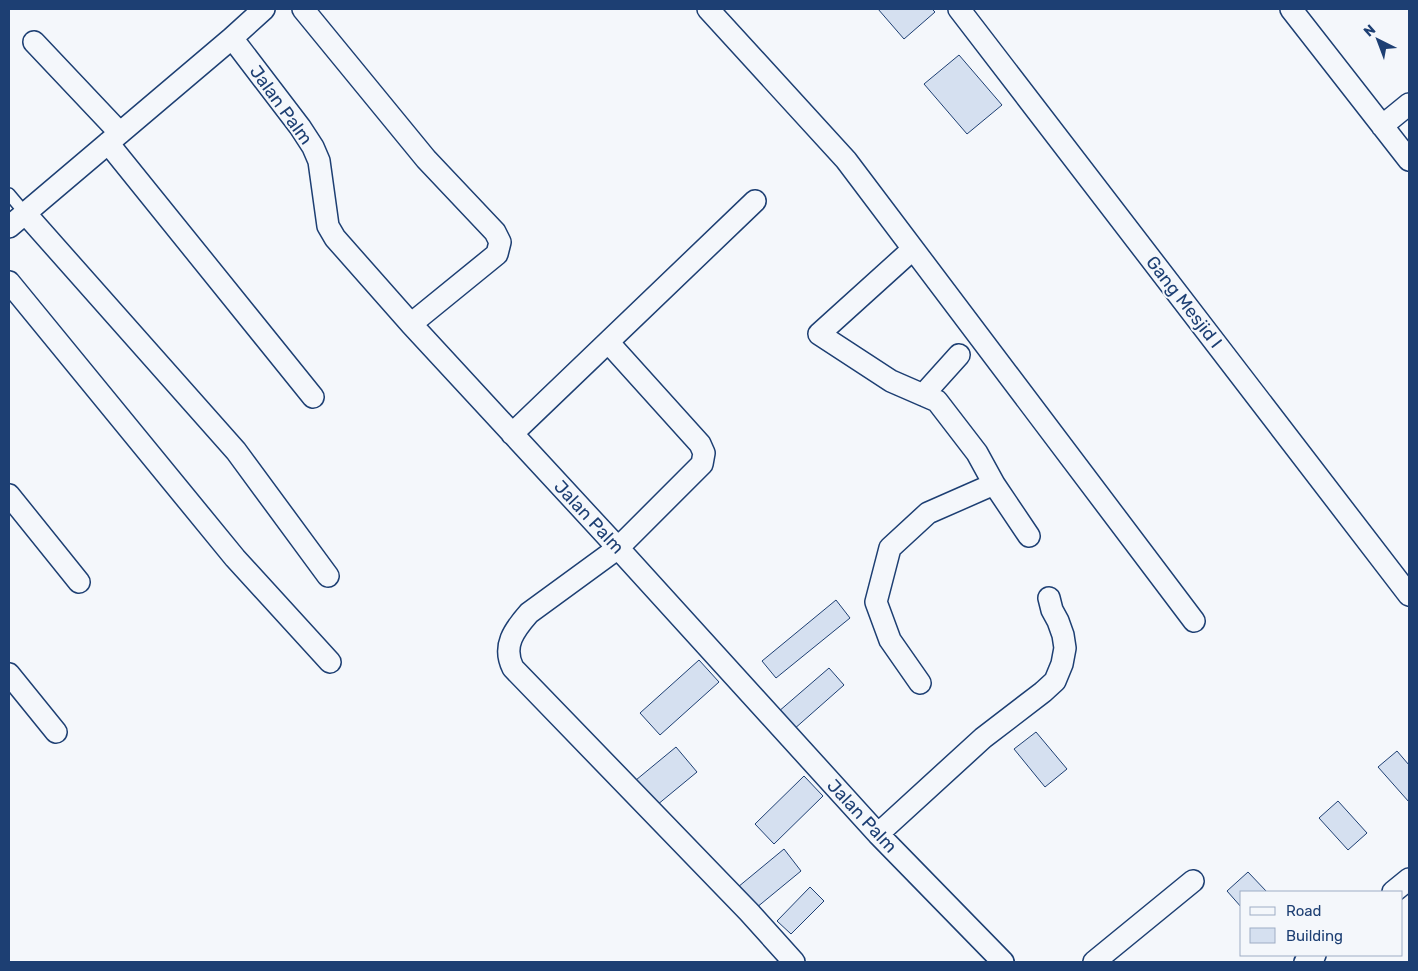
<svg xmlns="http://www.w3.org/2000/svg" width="1418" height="971" font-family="Rubik,sans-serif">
	<rect width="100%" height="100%" fill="#f4f7fb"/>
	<path fill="#d5e0f0" stroke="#1d3f73" d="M878,9H932L935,12L904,39Z
		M959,55L1002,105L967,134L924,84Z
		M836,600L850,618L776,678L762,661Z
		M699,660L719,682L660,735L640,713Z
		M829,668L844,685L793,730L778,712Z
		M1036,732L1067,769L1045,787L1014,749Z
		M676,747L697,772L657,805L636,780Z
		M1397,751L1409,765V802L1378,767Z
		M804,776L823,796L774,844L755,824Z
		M1338,801L1367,833L1348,850L1319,818Z
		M784,849L801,871L756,908L738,887Z
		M1248,872L1267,892H1242V908L1227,891Z
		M810,887L824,901L791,934L777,921Z"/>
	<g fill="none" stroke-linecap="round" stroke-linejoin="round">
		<g stroke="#1d3f73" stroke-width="14">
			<path id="service" d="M9,194L25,213"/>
		</g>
		<g stroke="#1d3f73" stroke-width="24">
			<path id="minor" d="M303,9L426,159L495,232L500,242L497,254L411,324
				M708,9L846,160L1194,621
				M959,9L1409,595
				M1291,9L1409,160
				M232,38L300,127L313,147L319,161L328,226L335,238L411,324L618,548L878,834L1003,962
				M34,42L120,133
				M1382,126L1409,104
				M108,143L313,397
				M25,213L236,451L328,576
				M9,227L232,38L264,9
				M913,249L819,334L891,381L937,401L977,453L994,484L928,513L890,548L876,602L890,640L920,683
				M9,282L235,558L330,662
				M608,342L700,444L704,453L702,464L618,548L529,613C514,630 502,646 513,668L749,912L794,962
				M923,395L959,355
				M512,434L755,201
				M994,484L1029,536
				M9,495L79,582
				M9,674L56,732
				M878,834L983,738L1043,692L1055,681L1062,664L1065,648L1063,635L1058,621L1052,610L1049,598
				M1393,892L1409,879
				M1094,962L1193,881
				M1305,962L1315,955"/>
		</g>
		<use href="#service" stroke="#f4f7fb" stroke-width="11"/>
		<use href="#minor" stroke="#f4f7fb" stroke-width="21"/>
	</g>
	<g text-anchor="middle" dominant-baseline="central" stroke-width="4" stroke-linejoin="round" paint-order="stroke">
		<g font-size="18" fill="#1d3f73" stroke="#f4f7fb">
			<text transform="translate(281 105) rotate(54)">Jalan Palm</text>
			<text transform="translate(1184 302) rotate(52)">Gang Mesjid I</text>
			<text transform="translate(589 517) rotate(47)">Jalan Palm</text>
			<text transform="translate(862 816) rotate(47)">Jalan Palm</text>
		</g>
	</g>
	<rect width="1418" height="971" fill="none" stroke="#1d3f73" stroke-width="20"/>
	<rect x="1240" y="891" width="162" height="65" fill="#f4f7fb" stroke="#9eadc5"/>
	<rect x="1250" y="907" width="25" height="8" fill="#f4f7fb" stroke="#9eadc5"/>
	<text x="1286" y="916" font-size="15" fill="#1d3f73">Road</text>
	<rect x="1250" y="928" width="25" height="15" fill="#d5e0f0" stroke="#9eadc5"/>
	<text x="1286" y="941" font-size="15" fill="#1d3f73">Building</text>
	<g transform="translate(1378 40) rotate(318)" stroke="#f4f7fb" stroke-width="4" paint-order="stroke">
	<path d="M0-4L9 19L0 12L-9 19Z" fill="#1d3f73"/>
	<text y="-8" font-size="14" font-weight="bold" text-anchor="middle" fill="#1d3f73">N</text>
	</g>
</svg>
